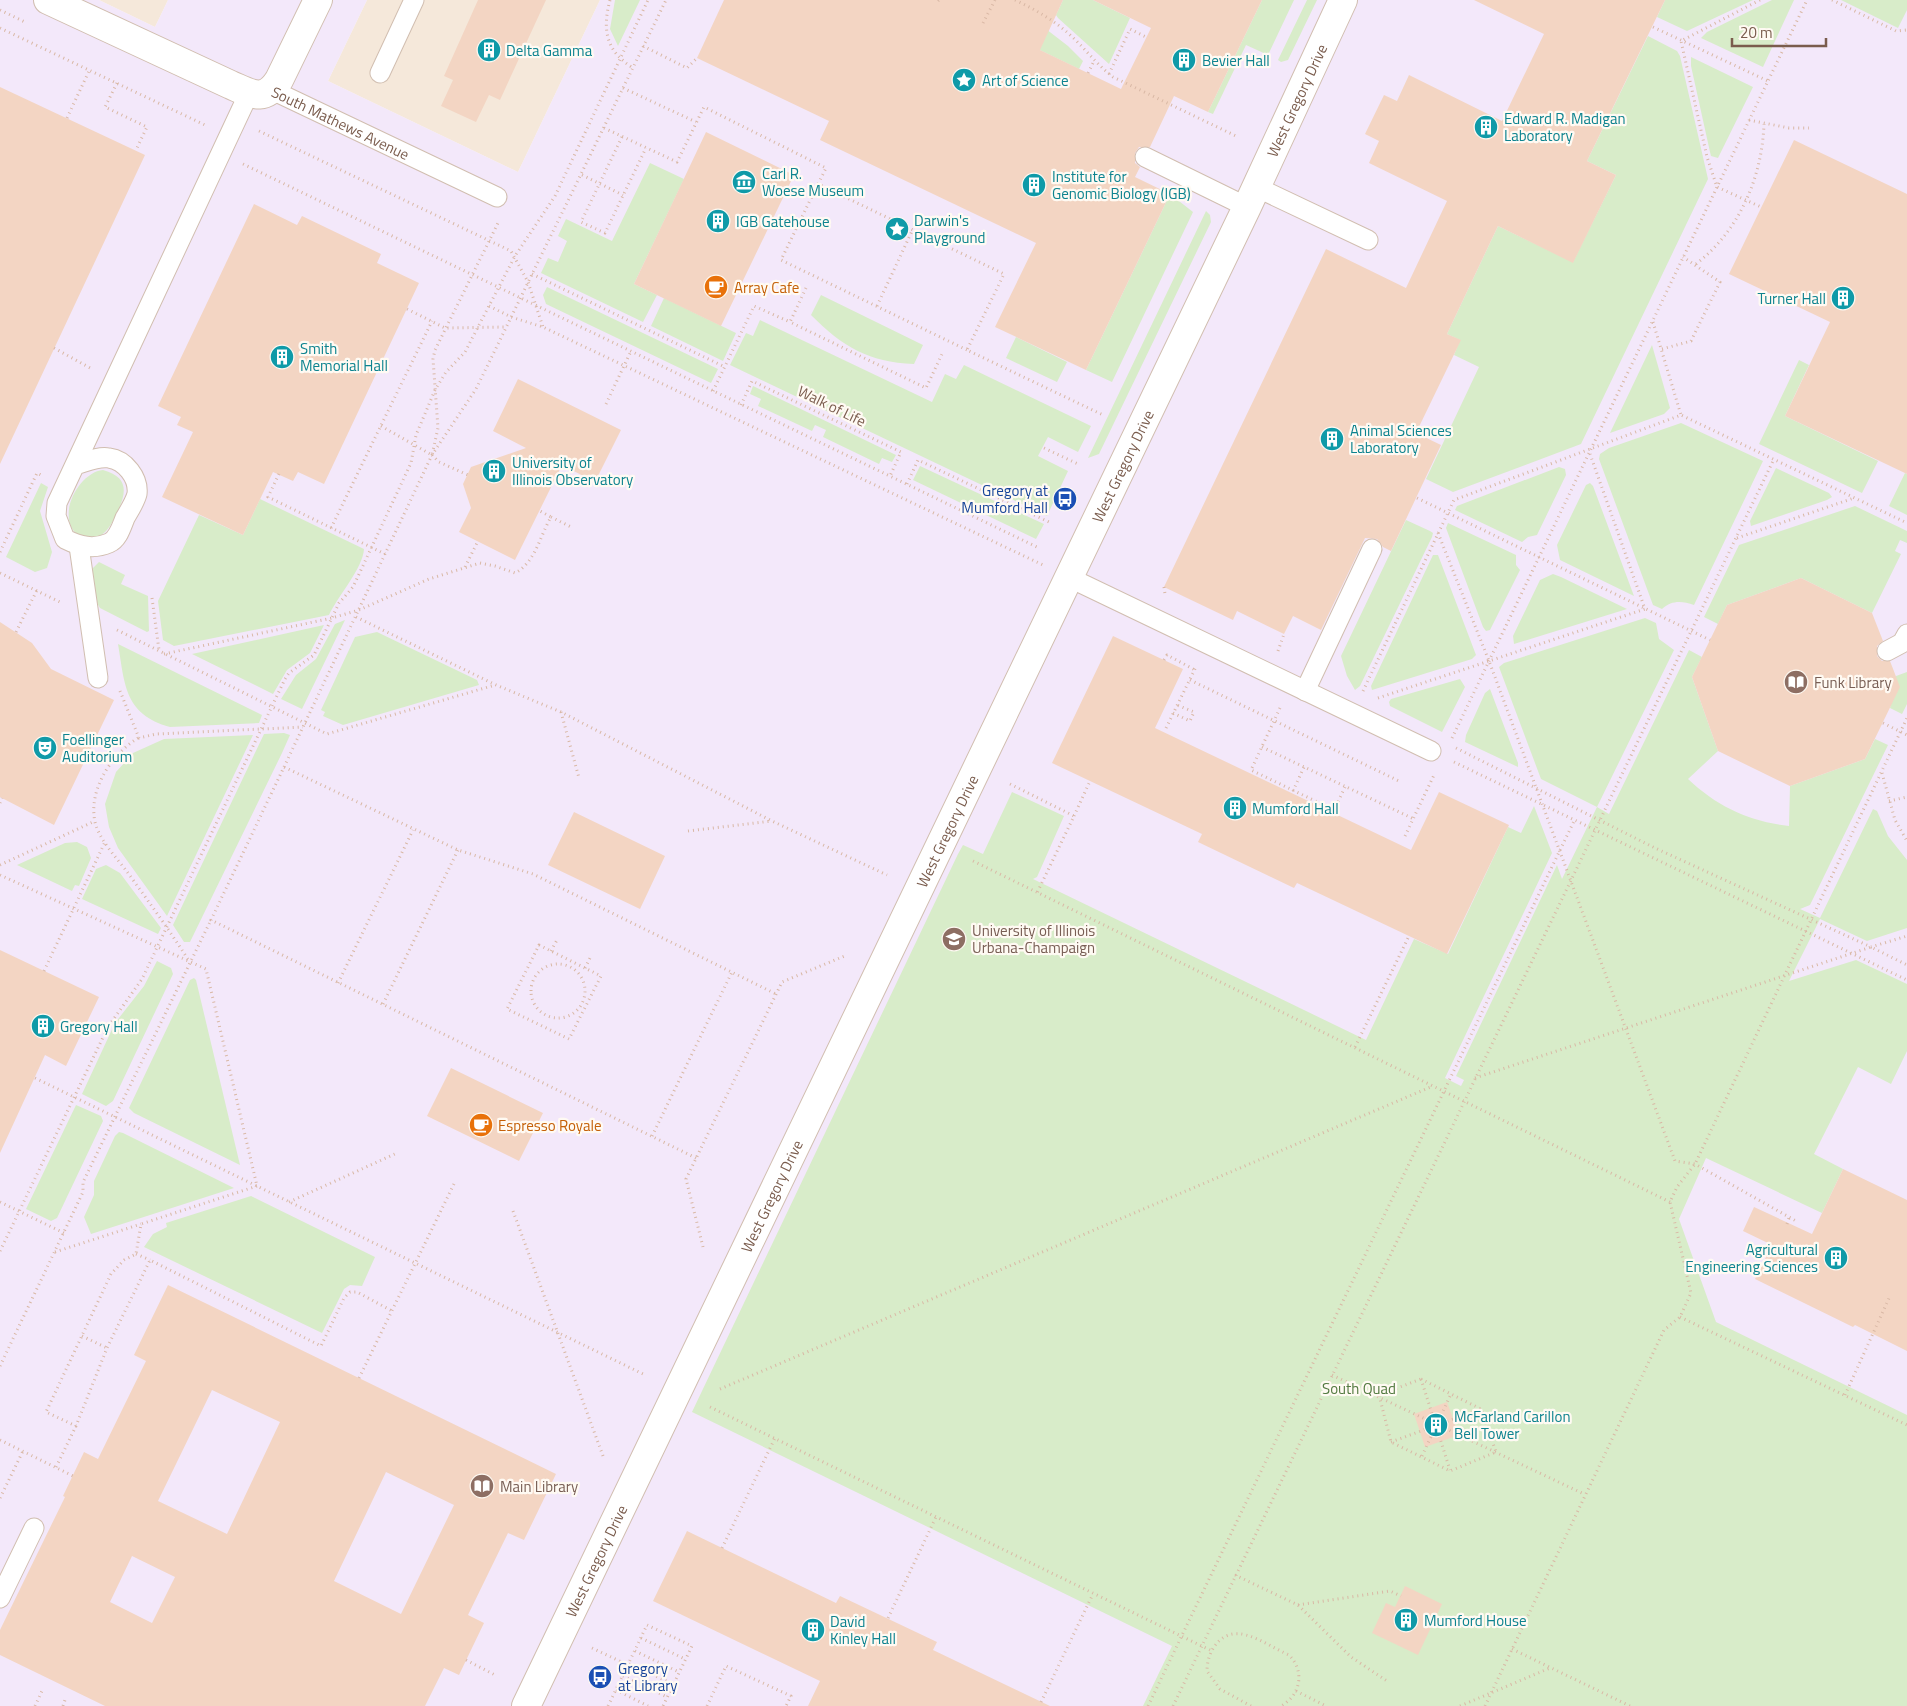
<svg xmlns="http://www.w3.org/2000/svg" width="1907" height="1706" font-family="'Titillium Web',sans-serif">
	<rect width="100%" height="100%" fill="#fdf6ec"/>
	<path fill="#f5e8da" d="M99,0H168L155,27Z
		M367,0H600L518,172L328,81Z"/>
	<path fill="#f3e8fa" d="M0,0H99L155,27L168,0H367L328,81L518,172L600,0H1907V1706H0Z"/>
	<path fill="#d8ecc9" d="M615,0H640L618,46L610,29Z
		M1063,0H1093L1130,18L1109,64L1058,18L1056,15Z
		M1262,0H1294L1268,55L1246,45L1213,114L1208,112Z
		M1307,0H1317L1288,60L1281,62L1278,60Z
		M1665,0H1753L1687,31L1657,17Z
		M1772,0H1794L1763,67L1701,38L1707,32Z
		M1841,0H1907V10L1898,28Z
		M1033,19L1068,46L1083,61L1079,69L990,26Z
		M1648,36L1677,51L1680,56L1708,179L1581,444L1453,492L1426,479L1479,367L1454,355L1460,340L1447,334L1498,226L1573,262L1616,175L1587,161Z
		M1691,57L1753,87L1718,158L1711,156L1710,152L1691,66Z
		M650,163L684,179L634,284L657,295L643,322L541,273L548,258L558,262L567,241L558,236L566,219L612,241Z
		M1170,194L1193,212L1112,382L1086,370Z
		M1206,211L1210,215L1211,222L1099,454L1088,458Z
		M547,287L718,369L711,383L546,304L543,295Z
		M821,295L923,345L914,364C868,362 843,347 811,315Z
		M664,298L736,333L723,361L651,326Z
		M760,320L932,402L945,374L956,379L964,365L1091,426L1078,452L1048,437L1038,456L1068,471L1047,516L730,365L746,333L753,336Z
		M1016,337L1067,362L1057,382L1006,358Z
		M1652,345L1670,408L1664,414L1610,433Z
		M1799,360L1809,365L1785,416L1878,461L1862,493L1759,444Z
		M753,386L896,455L892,462L882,458L879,464L823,437L826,430L815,425L812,431L758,406L761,399L750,394Z
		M1681,423L1763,461L1694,605C1682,601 1672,600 1662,609L1653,605L1599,459L1600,454L1609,448Z
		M920,466L1044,524L1036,539L913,480Z
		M1559,467L1565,469L1566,475L1537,535L1528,537L1522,542L1455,510L1457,506Z
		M1776,468L1829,493L1832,497L1827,500L1751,526L1750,521Z
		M103,470C128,477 127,491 118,511C111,525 104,541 86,538C81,537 75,533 73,530C59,509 81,472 103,470Z
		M1905,473L1907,474V515L1889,506Z
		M41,483L48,487L40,511L52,552L47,568L35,572L6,557Z
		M1590,483L1593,486L1634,596L1560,560L1557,545L1586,485Z
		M260,499L364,549C363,568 338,596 329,615L174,646L163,640L158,601L199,515L243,535Z
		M1855,506L1907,531V543L1900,540L1895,551L1901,554L1872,613L1801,578L1727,605L1718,624L1704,617L1739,545Z
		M1406,520L1430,531L1433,533L1432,537L1360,686L1355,690L1347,676L1341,656Z
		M1448,523L1516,555V565L1520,570L1490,630L1486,631L1483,627L1446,528Z
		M1433,555H1438L1476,655L1472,659L1372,690L1371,686Z
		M99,562L125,575L121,584L148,596L149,631L147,632L100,608L97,603L92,569Z
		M1553,574L1561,577L1627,609L1514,644L1513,636L1540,580Z
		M1645,618L1656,623L1659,639L1674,650L1597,807L1609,814L1689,650L1702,657L1692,677L1718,751L1688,779C1718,807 1748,821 1789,826L1790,786L1865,759L1875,739L1888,745L1810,905L1800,909L1820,918L1873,809L1877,811L1888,836L1907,860V928L1867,941L1820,919L1789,981L1856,960L1907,984V1051L1891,1084L1858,1067L1814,1154L1843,1169L1822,1213L1706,1158L1679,1219L1716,1322L1907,1415V1706H1143L1172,1646L692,1412L958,854L963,845L983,854L1012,792L1064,816L1037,877L1033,879L1366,1040L1414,939L1448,954L1508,827L1521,833L1534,806L1552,853L1445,1078L1461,1086L1464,1080L1456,1076L1557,865L1562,879L1597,807L1541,779L1499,667L1504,663Z
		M345,620L302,709L281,699L296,675L316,659L335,624Z
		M324,625L310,653L287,670L273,694L192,654Z
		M377,632L477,680L479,685L343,725L323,716L325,712L321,710L355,637Z
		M118,644L262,715L259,723L170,727C124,714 125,685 118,644Z
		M1907,672V704L1902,714L1890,708L1896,676Z
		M1460,679L1465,687L1442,732L1390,706L1389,702L1391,699Z
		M1490,689L1518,763V767L1465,742L1466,735L1485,693Z
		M284,733L290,735L282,753L190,942H184L173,925L264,734Z
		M253,735L167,916L118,848L109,827L105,804L116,772L133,753L164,739Z
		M77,842L87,847L91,858L79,886L75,885L72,891L17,865L65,843Z
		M106,865L120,873L161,928L158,934L82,899L96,869Z
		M157,961L171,968L173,974L113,1101L106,1106L82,1094L115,1023L144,986Z
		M194,978L196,980L240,1165L134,1113L129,1108L190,980Z
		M76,1105L101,1116L103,1121L57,1218L51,1221L26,1209Z
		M119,1132L123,1133L234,1188L91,1234L84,1217L94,1195V1181L115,1136Z
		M251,1196L375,1257L362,1286L350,1285L344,1289L322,1333L144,1247L153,1234L167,1227L166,1223Z"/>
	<path fill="#f3d5c3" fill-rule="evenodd" d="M478,0H546L500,100L489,95L476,122L441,106L453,80L444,76Z
		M724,0H1063L1040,50L1121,89L1151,28L1093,0H1262L1208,112L1174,96L1150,147H1139L1135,153V163L1140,167L1135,177L1170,194L1086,370L995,327L1036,243L820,140L829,121L697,58Z
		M1474,0H1665L1587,161L1616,175L1573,263L1498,226L1447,334L1461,340L1416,433L1441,445L1391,551L1383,547L1377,539L1365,538L1321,630L1293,616L1284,634L1237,611L1233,620L1164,587L1326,249L1406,288L1447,201L1369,163L1379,141L1365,134L1384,95L1397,101L1409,75L1502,121L1544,34Z
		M0,87L145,155L0,464Z
		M706,132L794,175L721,326L634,284Z
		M1794,140L1907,194V474L1785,416L1830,322L1729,274Z
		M254,204L297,225L302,216L381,254L377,263L419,283L324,484L298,472L293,481L273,472L243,535L162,497L193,432L177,425L181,417L158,406Z
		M518,379L621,430L595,482L562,465L515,560L459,532L471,508L463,484L471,467L526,448L493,431Z
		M1801,578L1872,613L1883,641L1877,646V656L1882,661H1890L1900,687L1865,759L1790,786L1718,751L1692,677L1727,605Z
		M0,622L32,643L51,669L114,700L54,825L0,797Z
		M1113,636L1183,669L1155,728L1411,850L1439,792L1509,825L1447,954L1297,883L1294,888L1198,842L1202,834L1052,763Z
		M574,812L665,856L640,909L548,865Z
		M0,950L99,997L66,1066L45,1055L0,1153Z
		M451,1068L543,1113L519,1161L427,1116Z
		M1843,1169L1907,1200V1351L1855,1325L1853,1327L1755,1279L1772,1245L1743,1231L1754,1207L1812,1234Z
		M168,1285L556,1474L524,1540L508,1533L468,1615L484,1623L459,1675L444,1668L425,1706H105L0,1655V1630L65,1497L63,1496L84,1452L98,1459L146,1361L134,1355ZM212,1390L280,1422L227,1534L158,1501ZM386,1472L454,1505L401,1614L334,1581ZM132,1556L175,1577L152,1623L110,1602Z
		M1447,1402L1459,1435L1425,1447L1414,1414Z
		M687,1531L836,1603L840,1596L937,1642L933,1650L1050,1706H808L820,1681L653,1601Z
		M1405,1586L1442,1604L1418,1655L1372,1633L1386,1603L1395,1607Z"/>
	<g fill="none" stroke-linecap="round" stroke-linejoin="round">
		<g stroke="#d1beb0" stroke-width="21">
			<g id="service">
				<path d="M380,73L414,0"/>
				<path id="s1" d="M272,90L497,197"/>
				<path d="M1145,157L1247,207"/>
				<path d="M1256,187L1368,240"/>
				<path d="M75,465C86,462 98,456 109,458C125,460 139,478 137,494C135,502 129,511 125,518C121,528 118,539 109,543C93,550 79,546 65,539L56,516L57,503L249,93"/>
				<path d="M79,546L98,678"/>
				<path d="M1068,577L1431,751"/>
				<path d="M1887,651L1902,643L1907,634"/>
				<path d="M1305,691L1372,549"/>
				<path d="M0,1598L34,1528"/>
			</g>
		</g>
		<g stroke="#d1beb0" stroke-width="30">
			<path id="minor" d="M48,0L231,85C252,94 264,103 279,80L318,0"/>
		</g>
		<g stroke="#d1beb0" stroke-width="30">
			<g id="tertiary">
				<path id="s2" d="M526,1706L1247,207L1343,0"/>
			</g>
		</g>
		<path stroke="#d9b8a5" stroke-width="3" stroke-dasharray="1 4" stroke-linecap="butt" d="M610,0C602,30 606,51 633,68
			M1015,0C1034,9 1052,19 1068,33C1084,47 1096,64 1113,77L1236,136
			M1760,0L1681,41L1707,157L1717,187L1761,207
			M1832,0L1896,31L1907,30
			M938,1L939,0
			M0,10L27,23
			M983,23L995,0
			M1653,27L1768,81
			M0,28L205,125
			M643,46L687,68L697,58
			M1088,73L1094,61
			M1109,74L1130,29L1146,37
			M117,83L105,107L147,127L136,150
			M623,88L696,122
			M67,118L89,71
			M1749,120L1789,128H1809
			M604,128L677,162L704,107L826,168L818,184L1004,274L967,350L1103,415
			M259,131L511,251L528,282L543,327
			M622,137L581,222L605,233L646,148
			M243,164L1039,548
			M582,175L623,195
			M818,184L781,260L967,350
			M1696,264C1739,231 1762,178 1764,124
			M532,274L725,367
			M806,288L790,322L926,388L942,354
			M489,306L511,317L543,327L1043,565
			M877,306L913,229
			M407,309L445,328L506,327
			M1653,322L1681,415
			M54,348L92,369
			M1662,349L1691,341L1720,282L1683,257
			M713,391L754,306L790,322
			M606,404L631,351
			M741,405L752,381L901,452L890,476
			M381,426L432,455L438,428L433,359L435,350L499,221
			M1044,448L1078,464
			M432,455L439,462L468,475
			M279,474L268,497L385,554
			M907,484L918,460L1051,523
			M1417,498L1710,640
			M551,517L573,528
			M331,528L432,321
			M1438,533L1489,661L1675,1161L1695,1164L1796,1221
			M1737,538L1854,498
			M0,552L37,473L41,475
			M465,567L478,541
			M0,573L62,603
			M1164,587L1165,594
			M152,598L159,650
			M356,617L496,685L561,712L772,821L887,875
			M117,630L327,734L495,685
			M16,632L37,590
			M1278,651L1284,634
			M164,654L332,618L359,610L429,579L480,563L495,566L515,573C535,563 540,536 551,517L540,511
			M1164,660L1167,655L1195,670
			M1190,680L1401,782
			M120,691L139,738L156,734L303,727
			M1363,691L1454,500L1681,415L1907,523
			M1378,698L1645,609L1590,454
			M1280,708L1251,770L1334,810L1345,787
			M561,712L579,778
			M1173,713L1190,721L1194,712L1177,705
			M1883,723L1907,735
			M1166,728L1196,667
			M138,738C112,754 88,789 95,822C99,840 117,858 128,873C149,902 170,931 189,961
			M1452,738L1807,0
			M1262,747L1414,819
			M1456,748L1655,848L1871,947L1907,936
			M1454,762L1907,980
			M284,767L432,455L476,389L666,0
			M1882,773L1895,820L1907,841
			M1010,784L1074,816L1037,893
			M1293,791L1304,767
			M1889,801L1907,797
			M0,803L2,798
			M1074,816L1090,781
			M688,831L772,821
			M1405,836L1434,775
			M973,861L1670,1202
			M0,865L95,821
			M0,875L206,969L257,1186
			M539,945L601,976L569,1039L507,1009Z
			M551,951L557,940
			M531 991a27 27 0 1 1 54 0a27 27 0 1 1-54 0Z
			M585,968L591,956
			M44,971L105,842
			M338,983L413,830
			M383,1004L458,850
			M1355,1047L1409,936
			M35,1078L643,1374
			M1475,1078L1871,947L1907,965
			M652,1136L732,972
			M696,1158L211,920L284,767L458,850L533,874L776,994
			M257,1186L141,1224L136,1254L124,1260L111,1274L46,1412L76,1426L107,1348L150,1260L321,1346L344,1298L350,1292H357L392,1311
			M0,1202L64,1233
			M289,1202L397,1153
			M513,1211L603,1456
			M1787,1224L1789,1218
			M703,1247L686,1179L782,982L847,955
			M0,1251L108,1027L142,979L285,679L289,673L314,655L339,603L353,587L411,463L416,435L435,390L446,372L465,352L515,256L555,196L648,0
			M55,1252L141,1224
			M136,1254L150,1260
			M1680,1317L1907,1425
			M82,1336L107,1348
			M0,1366L83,1192V1182L211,920
			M1332,1375L1584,1494
			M359,1378L455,1182
			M1421,1379L1481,1409L1496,1452L1450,1471L1391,1442L1379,1395Z
			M1421,1379L1450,1470
			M720,1389L1433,1086
			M1845,1395L1890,1296
			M710,1407L1210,1650
			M0,1440L73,1476
			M1391,1442L1481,1409
			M1422,1456L1451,1394
			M56,1467L76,1426
			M0,1498L23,1451
			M722,1548L775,1438
			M1235,1575L1298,1605L1351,1657L1387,1681
			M1298,1605L1390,1591L1401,1596
			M888,1618L936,1517
			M641,1638L685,1659
			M592,1648L628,1665
			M1512,1649L1630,1706
			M635,1651L679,1672
			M466,1660L497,1676
			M629,1664L673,1684
			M623,1676L667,1697
			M616,1690L648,1706
			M1296,1691L1326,1706
			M1041,1702L1093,1594
			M35,1706L42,1691
			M63,1706L65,1700
			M608,1706L647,1625L692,1646L663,1706
			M707,1706L726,1666L791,1696L786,1706
			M1148,1706L1574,821
			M1173,1706L1774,459
			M1251,1706L1220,1689L1207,1671C1207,1650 1222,1628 1246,1635C1261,1639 1275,1649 1289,1655C1305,1671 1301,1695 1281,1706
			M1460,1706L1550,1668
			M1485,1706L1664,1330L1680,1317L1691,1293L1670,1202L1677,1187L1695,1164L1907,718"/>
		<use href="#service" stroke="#fff" stroke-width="19"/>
		<use href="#minor" stroke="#fff" stroke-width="28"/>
		<use href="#tertiary" stroke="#fff" stroke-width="28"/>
	</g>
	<defs>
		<g id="building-disc" transform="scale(1.25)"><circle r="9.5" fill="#0f9aa8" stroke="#fffaf3"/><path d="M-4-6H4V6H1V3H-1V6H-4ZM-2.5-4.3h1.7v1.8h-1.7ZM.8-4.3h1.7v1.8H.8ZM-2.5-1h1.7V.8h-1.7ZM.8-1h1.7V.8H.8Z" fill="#fff"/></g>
		<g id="sight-disc" transform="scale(1.25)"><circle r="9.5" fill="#0f9aa8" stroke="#fffaf3"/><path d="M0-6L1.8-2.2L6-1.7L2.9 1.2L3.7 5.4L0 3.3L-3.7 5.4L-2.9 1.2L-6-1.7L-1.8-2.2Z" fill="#fff"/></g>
		<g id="museum-disc" transform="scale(1.25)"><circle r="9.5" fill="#0f9aa8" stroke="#fffaf3"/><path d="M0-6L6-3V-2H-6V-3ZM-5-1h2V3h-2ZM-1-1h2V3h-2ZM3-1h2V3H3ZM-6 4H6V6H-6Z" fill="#fff"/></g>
		<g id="cafe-disc" transform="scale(1.25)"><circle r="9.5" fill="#e8710a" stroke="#fffaf3"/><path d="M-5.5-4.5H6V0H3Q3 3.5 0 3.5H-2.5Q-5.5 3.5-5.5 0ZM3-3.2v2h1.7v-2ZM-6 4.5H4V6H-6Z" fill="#fff"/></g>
		<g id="bus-disc" transform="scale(1.25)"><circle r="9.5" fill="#1a4fb4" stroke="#fffaf3"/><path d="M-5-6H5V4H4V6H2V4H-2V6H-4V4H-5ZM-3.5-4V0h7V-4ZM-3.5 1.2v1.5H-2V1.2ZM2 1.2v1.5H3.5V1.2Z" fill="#fff"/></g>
		<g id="library-disc" transform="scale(1.25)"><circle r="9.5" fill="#8d6e63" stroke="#fffaf3"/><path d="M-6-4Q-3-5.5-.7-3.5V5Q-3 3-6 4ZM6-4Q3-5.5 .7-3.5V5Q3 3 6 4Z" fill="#fff"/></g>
		<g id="theatre-disc" transform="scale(1.25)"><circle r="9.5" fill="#0f9aa8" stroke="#fffaf3"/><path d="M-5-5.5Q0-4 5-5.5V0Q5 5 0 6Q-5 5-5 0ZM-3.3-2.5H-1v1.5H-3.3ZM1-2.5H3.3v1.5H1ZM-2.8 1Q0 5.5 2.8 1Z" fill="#fff"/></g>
		<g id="university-disc" transform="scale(1.25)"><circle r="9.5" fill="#8d6e63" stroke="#fffaf3"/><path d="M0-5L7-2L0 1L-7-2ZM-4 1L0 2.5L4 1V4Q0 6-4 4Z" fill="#fff"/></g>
	</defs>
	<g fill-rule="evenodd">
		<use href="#building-disc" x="489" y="50"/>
		<use href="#building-disc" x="1184" y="60"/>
		<use href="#sight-disc" x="964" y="80"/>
		<use href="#building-disc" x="1486" y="127"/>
		<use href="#museum-disc" x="744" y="182"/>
		<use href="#building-disc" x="1034" y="185"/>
		<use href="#building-disc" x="718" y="221"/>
		<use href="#sight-disc" x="897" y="229"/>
		<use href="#cafe-disc" x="716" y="287"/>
		<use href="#building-disc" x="1843" y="298"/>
		<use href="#building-disc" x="282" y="357"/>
		<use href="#building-disc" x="1332" y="439"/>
		<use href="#building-disc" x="494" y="471"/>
		<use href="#bus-disc" x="1065" y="499"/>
		<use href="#library-disc" x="1796" y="682"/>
		<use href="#theatre-disc" x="45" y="748"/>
		<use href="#building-disc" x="1235" y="808"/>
		<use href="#university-disc" x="954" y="939"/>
		<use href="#building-disc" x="43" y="1026"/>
		<use href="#cafe-disc" x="481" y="1125"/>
		<use href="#building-disc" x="1836" y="1258"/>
		<use href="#building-disc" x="1436" y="1425"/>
		<use href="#library-disc" x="482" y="1486"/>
		<use href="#building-disc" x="1406" y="1620"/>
		<use href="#building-disc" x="813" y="1630"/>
		<use href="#bus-disc" x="600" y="1677"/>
	</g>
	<g text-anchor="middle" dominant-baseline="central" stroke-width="4.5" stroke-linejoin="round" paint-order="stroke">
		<g font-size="15" fill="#0d838f" stroke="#fffaf3" text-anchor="start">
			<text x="506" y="50">Delta Gamma</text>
			<text x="1202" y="60">Bevier Hall</text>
			<text x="982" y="80">Art of Science</text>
			<text x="1504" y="118">Edward R. Madigan<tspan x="1504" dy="17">Laboratory</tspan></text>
			<text x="762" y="173">Carl R.<tspan x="762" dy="17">Woese Museum</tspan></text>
			<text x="1052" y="176">Institute for<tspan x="1052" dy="17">Genomic Biology (IGB)</tspan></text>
			<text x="914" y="220">Darwin's<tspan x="914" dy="17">Playground</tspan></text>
			<text x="736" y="221">IGB Gatehouse</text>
			<text x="1826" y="298" text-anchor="end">Turner Hall</text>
			<text x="300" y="348">Smith<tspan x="300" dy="17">Memorial Hall</tspan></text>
			<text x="1350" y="430">Animal Sciences<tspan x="1350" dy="17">Laboratory</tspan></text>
			<text x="512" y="462">University of<tspan x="512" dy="17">Illinois Observatory</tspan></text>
			<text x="62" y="739">Foellinger<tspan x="62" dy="17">Auditorium</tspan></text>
			<text x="1252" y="808">Mumford Hall</text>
			<text x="60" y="1026">Gregory Hall</text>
			<text x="1818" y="1249" text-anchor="end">Agricultural<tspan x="1818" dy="17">Engineering Sciences</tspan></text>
			<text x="1454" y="1416">McFarland Carillon<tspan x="1454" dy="17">Bell Tower</tspan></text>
			<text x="1424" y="1620">Mumford House</text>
			<text x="830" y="1621">David<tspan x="830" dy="17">Kinley Hall</tspan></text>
		</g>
		<g font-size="15" fill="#7a5c4d" stroke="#fffaf3">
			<text stroke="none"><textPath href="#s2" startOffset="1781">West Gregory Drive</textPath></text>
			<text stroke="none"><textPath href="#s1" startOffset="76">South Mathews Avenue</textPath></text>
			<text transform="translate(832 406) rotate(26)">Walk of Life</text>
			<text stroke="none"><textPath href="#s2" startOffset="1376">West Gregory Drive</textPath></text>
			<text stroke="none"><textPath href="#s2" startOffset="971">West Gregory Drive</textPath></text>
			<text stroke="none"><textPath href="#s2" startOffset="566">West Gregory Drive</textPath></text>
			<text stroke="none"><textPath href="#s2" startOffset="161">West Gregory Drive</textPath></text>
		</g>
		<g font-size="15" fill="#c56008" stroke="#fffaf3" text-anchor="start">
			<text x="734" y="287">Array Cafe</text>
			<text x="498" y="1125">Espresso Royale</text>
		</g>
		<g font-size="15" fill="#164399" stroke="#fffaf3" text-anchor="end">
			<text x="1048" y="490">Gregory at<tspan x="1048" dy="17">Mumford Hall</tspan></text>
			<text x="618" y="1668" text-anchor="start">Gregory<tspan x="618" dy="17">at Library</tspan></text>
		</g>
		<g font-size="15" fill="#785e54" stroke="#fffaf3" text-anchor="start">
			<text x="1814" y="682">Funk Library</text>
			<text x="972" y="930">University of Illinois<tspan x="972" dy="17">Urbana-Champaign</tspan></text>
			<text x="500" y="1486">Main Library</text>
		</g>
		<g font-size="15" fill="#537a41" stroke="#fffaf3">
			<text x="1359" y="1388">South Quad</text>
		</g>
	</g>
	<path d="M1732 38v8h94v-8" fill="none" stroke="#7a5c4d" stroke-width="2.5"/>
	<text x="1740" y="38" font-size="15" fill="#7a5c4d" stroke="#fffaf3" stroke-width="4" paint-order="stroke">20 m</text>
</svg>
